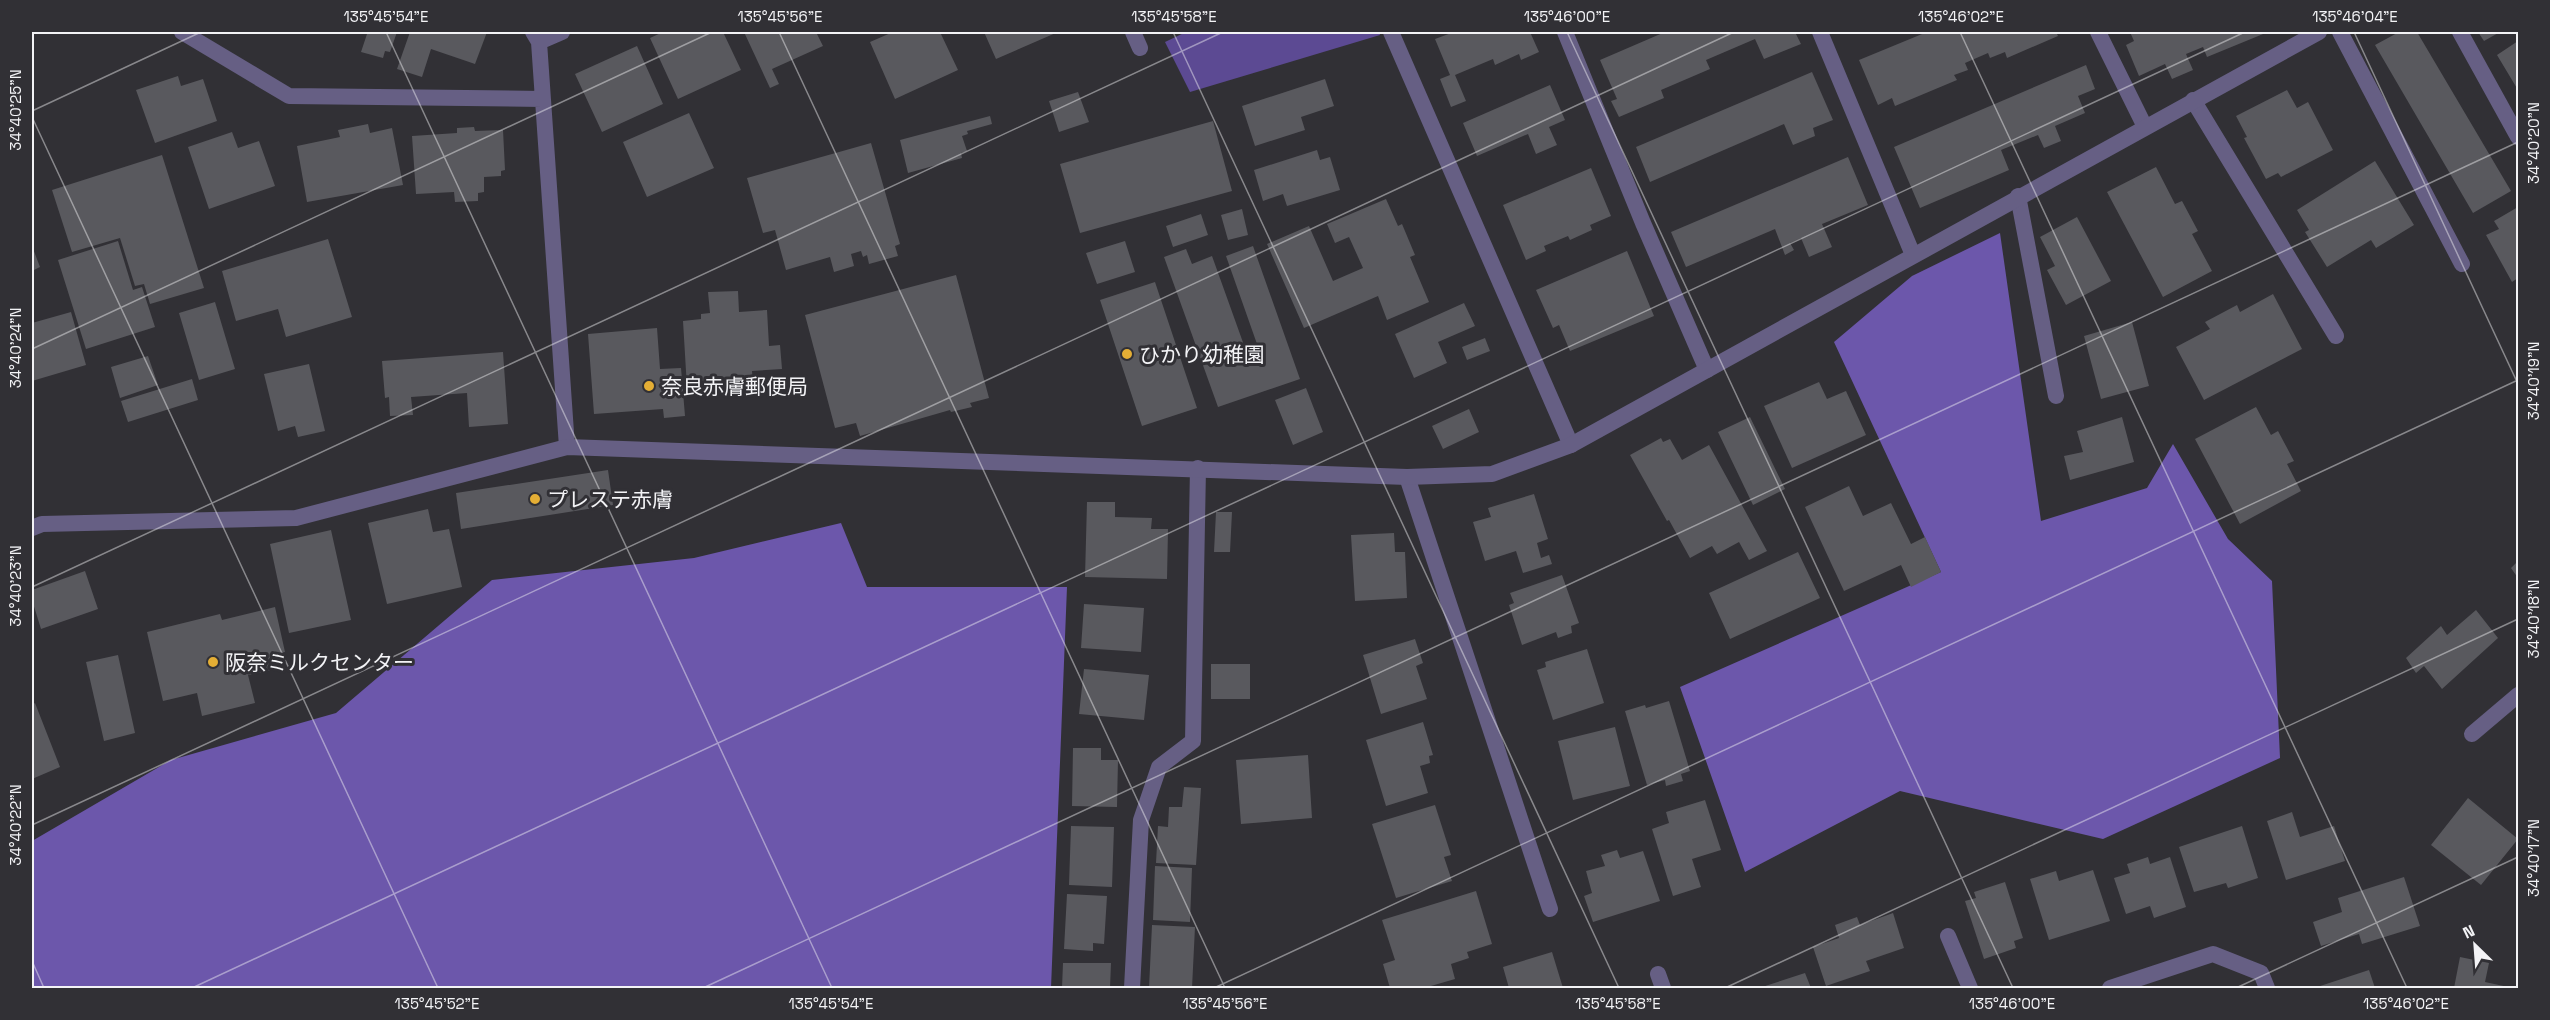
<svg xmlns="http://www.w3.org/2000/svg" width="2550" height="1020" font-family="'Space Grotesk','Noto Sans JP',sans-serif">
	<rect width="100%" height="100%" fill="#313035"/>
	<path fill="#5c4a93" d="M1186,32H1379L1380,35L1190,92L1165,42Z"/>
	<path fill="#6c57ab" d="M2000,233L2041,521L2147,488L2173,444L2228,539L2272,581L2280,758L2103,839L1900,791L1745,872L1680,687L1941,572L1834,342L1912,276Z
		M841,523L867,587H1067L1051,988H32V841L171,760L336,713L492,580L694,558Z"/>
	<path fill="#59595e" d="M362,32H397L390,52L385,51L383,58L361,52L367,34Z
		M410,32H487L475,64L431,49L422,77L397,69Z
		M663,32H723L741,70L678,99L650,38Z
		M744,32H816L823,46L772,69L779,84L770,88Z
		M893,32H940L958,70L895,99L870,42Z
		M984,32H1058L996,59Z
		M1454,32H1530L1539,52L1521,60L1519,54L1495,65L1493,59L1455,75L1466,101L1451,107L1440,79L1450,75L1435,39Z
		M1665,32H1795L1801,44L1764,59L1755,39L1706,60L1710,69L1661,90L1664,98L1619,117L1611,101L1617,99L1600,60Z
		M1927,32H2056L2058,36L2007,58L2005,52L1990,58L1988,53L1965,63L1968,70L1954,75L1957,80L1895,106L1892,98L1878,105L1859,60Z
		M2130,32H2268L2207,57L2203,47L2186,54L2193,70L2172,79L2165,64L2139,76L2126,45L2134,41Z
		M2399,32H2417L2511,191L2473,213L2375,45Z
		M2478,32H2500L2484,41Z
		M2518,41V90L2497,55Z
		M637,46L663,104L602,132L575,74Z
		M2086,65L2095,89L2078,96L2085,113L2055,126L2061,141L2044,148L2038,135L2001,150L2009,170L1920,208L1894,147Z
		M1812,72L1833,120L1813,128L1815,136L1793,145L1784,124L1650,182L1636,147Z
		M178,76L181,86L203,79L217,121L155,143L136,90Z
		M1325,79L1334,106L1301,117L1305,130L1255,146L1242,106Z
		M1550,85L1565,120L1549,127L1557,145L1536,154L1528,134L1477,156L1463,123Z
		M2287,90L2297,108L2308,102L2333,150L2281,177L2278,173L2266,179L2244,138L2247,137L2236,116Z
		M1078,92L1089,122L1059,132L1049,101Z
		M689,113L714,168L647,197L623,142Z
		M990,116L992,124L967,131L968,134L962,136L967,151L961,153L962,158L908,173L900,140Z
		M1213,121L1232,191L1080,233L1060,164Z
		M368,124L370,133L392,128L403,185L307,202L297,146L340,137L338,130Z
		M474,127L475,131L503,130L505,170L501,171V176L484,177V192L478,193V201L455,202L454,192L416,194L412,136L457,133V128Z
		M232,132L238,148L259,141L275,186L209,209L188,147Z
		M871,143L900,244L895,246L898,256L869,264L867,255L863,257L861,251L851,254L854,266L834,272L830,257L786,270L775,230L763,233L747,178Z
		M1317,150L1320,160L1330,157L1340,190L1287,206L1283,194L1263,201L1254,170Z
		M162,155L204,288L150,304L144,284L135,286L120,238L72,252L52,190Z
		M1848,157L1868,205L1822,224L1832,247L1809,257L1801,238L1790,243L1794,250L1785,255L1775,229L1686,267L1671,232Z
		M2375,161L2414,225L2376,248L2371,240L2327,267L2305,232L2309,230L2297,210Z
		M2156,167L2175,204L2182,201L2198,231L2192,234L2212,271L2163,297L2107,192Z
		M1591,168L1611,216L1590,225L1592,230L1570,240L1568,236L1544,246L1546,251L1526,260L1503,205Z
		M1386,199L1398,226L1402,224L1415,255L1410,257L1429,302L1387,320L1378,296L1304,328L1267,244L1309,226L1333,281L1363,268L1349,237L1335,243L1327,224Z
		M2518,207V278L2512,282L2486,235L2499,229L2494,221Z
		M1242,209L1248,235L1228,240L1221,215Z
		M1201,214L1208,235L1173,247L1166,226Z
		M2077,217L2111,281L2066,305L2047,270L2055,266L2040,237Z
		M328,239L352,317L286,337L278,309L236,321L222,271Z
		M118,241L133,290L142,287L155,327L86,349L58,260Z
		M1125,241L1135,272L1097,284L1086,253Z
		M32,246L40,267L32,271Z
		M1253,246L1300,379L1218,407L1164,257L1186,249L1192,264L1212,256L1245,348L1257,344L1226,256Z
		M1627,251L1654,316L1570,351L1559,325L1553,328L1536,290Z
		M956,275L989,398L970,403L972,407L951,412L950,410L860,436L856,423L835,428L805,315Z
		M1155,282L1197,408L1142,426L1100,300Z
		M738,291L739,312L767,310L769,346L780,345L782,369L752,371L753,384L687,388L683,321L701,319V314L710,313L708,292Z
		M2273,294L2302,349L2204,400L2176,347L2210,329L2205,322L2237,305L2240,312Z
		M215,302L235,369L199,380L179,313Z
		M1464,303L1475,326L1438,342L1447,363L1414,378L1395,334Z
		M71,312L86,365L32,381V323Z
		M2132,322L2149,386L2101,399L2084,336Z
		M657,328L660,369L681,368L685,416L664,418L663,409L594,414L588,334Z
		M1485,338L1490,351L1467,360L1462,347Z
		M503,352L508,424L469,427L467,393L411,397L413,415L390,416L389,397L385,398L382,361Z
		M148,356L158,385L120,398L111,367Z
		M309,364L325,431L298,437L295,426L278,431L264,374Z
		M192,379L198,400L128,422L121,401Z
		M1819,382L1827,399L1846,391L1866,435L1792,468L1764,406Z
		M1306,388L1323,432L1293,445L1275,400Z
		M2256,407L2271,435L2278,431L2294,461L2287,464L2301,491L2240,524L2195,439Z
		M1469,409L1479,432L1443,449L1432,426Z
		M1750,417L1785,489L1753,505L1718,432Z
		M2122,417L2134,462L2070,480L2064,456L2083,452L2077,431Z
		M1661,438L1663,442L1670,439L1682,460L1709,445L1767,551L1749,560L1739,542L1717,554L1712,546L1690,558L1669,520L1667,521L1630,455Z
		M608,470L613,505L461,529L456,493Z
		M1849,486L1863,516L1891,503L1911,544L1925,537L1941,572L1911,587L1901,565L1844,591L1805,507Z
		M1534,494L1548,539L1537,543L1541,558L1549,555L1552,564L1523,573L1516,551L1485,561L1473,522L1491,517L1488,508Z
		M1087,502H1115V517L1152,518L1151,529H1168L1167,579L1085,577Z
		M428,509L433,532L449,529L462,587L387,604L368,523Z
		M1216,512H1232L1230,552H1214Z
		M331,530L351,620L289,633L270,544Z
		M1394,533L1395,552H1405L1407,598L1355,601L1351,535Z
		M1798,552L1820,598L1730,639L1709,593Z
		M2518,561V578L2511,568Z
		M85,571L98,609L41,629L32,600V590Z
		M1562,575L1579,623L1571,626L1572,633L1558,638L1556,632L1522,645L1509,605L1514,603L1510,593Z
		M1084,604L1144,608L1141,652L1081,648Z
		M275,607L285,652L271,655L275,669L248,675L255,703L202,716L197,693L163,701L147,632L220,614L222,620Z
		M2476,610L2498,638L2442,689L2424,666L2416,673L2406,658L2441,626L2447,635Z
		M1415,639L1423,663L1416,666L1427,699L1381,714L1363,655Z
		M1587,649L1604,703L1553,720L1537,670L1546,667L1545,662Z
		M118,655L135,733L104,741L86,662Z
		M1211,664H1250V699H1211Z
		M1084,669L1149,675L1144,720L1079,714Z
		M1669,701L1690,771L1681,774L1683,781L1666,786L1665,780L1647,785L1625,711L1645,705L1646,708Z
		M35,703L60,767L32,779V705Z
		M1423,722L1433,755L1429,756L1430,763L1420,766L1428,793L1386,806L1366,740Z
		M1615,727L1630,786L1573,800L1558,741Z
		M1073,748H1101V760H1118L1117,807L1072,806Z
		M1308,755L1312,818L1241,824L1236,760Z
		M1184,787L1201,788L1196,865L1156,863L1158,826L1168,827L1169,807H1182Z
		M2468,798L2518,839L2481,885L2431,845Z
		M1705,800L1721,850L1692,859L1701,887L1673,896L1652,829L1669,823L1666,812Z
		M1435,805L1451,855L1444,857L1452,881L1396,898L1372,824Z
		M2292,812L2300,837L2334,826L2345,861L2286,880L2267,821Z
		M1071,826L1114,827L1112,887L1069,885Z
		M2242,826L2258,878L2228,888L2226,883L2194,892L2179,847Z
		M1617,850L1620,858L1643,851L1660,901L1593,922L1584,896L1592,893L1586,871L1605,866L1601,855Z
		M2148,857L2150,864L2170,857L2186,907L2154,918L2150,906L2126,914L2114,878L2130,873L2127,864Z
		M1155,866L1192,868L1190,922L1153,920Z
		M2093,870L2110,921L2049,940L2030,879L2056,871L2059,881Z
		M2404,877L2420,926L2362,944L2359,934L2321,946L2313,922L2342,912L2338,898Z
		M2005,882L2023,938L2014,941L2016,948L1984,959L1965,901L1976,898L1974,892Z
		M1476,891L1492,944L1467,952L1469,958L1451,964L1455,979L1424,988H1390L1383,964L1395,960L1382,920Z
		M1067,894L1107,896L1104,944L1093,943V951L1064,949Z
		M1893,913L1904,948L1866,961L1870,971L1826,986L1813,947L1839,938L1835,925L1857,917L1860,925Z
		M1152,925L1195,927L1192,988H1149Z
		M1552,952L1563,988H1509L1503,967Z
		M2460,957L2489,963L2485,982L2513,988H2454Z
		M1063,963H1111L1110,988H1062Z
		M2369,970L2375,988H2314Z
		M1805,973L1811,988H1759Z"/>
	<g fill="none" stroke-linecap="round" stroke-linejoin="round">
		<path stroke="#665f84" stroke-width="16" d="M1133,32L1140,48
			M1565,32L1643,223L1707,370
			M1820,32L1913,255
			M2098,32L2145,127
			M2340,32L2462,264
			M2460,32L2518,137
			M2193,100L2336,336
			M1132,988L1141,820L1159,767L1193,741L1198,468"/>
		<path stroke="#665f84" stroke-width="16" d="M182,32L289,96L543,99
			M533,32L539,42L567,447
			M1391,32L1571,445
			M539,42L562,32
			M2018,196L2056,396
			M1407,477L1550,909
			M2472,734L2518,695
			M1948,936L1970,988
			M1658,974L1663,988
			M2110,988L2213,954L2261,973L2267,988"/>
		<path stroke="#665f84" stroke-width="16" d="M32,528L42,524L296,518L567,447L1407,477L1492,474L1571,445L2319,32"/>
	</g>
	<path fill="none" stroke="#f3f3f6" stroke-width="1.5" stroke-opacity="0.45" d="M386,32L832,988M779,32L1225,988M1173,32L1619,988M1567,32L2013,988M1960,32L2407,988M2354,32L2518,384M32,111L201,32M32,117L438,988M32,349L712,32M32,587L1223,32M32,825L1734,32M32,961L44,988M192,988L2245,32M703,988L2518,142M1214,988L2518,380M1725,988L2518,619M2236,988L2518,857"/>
	<g fill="#e4ae35" stroke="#313035" stroke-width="2">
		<circle cx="1127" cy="354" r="6"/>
		<circle cx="649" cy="386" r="6"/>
		<circle cx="535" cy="499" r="6"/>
		<circle cx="213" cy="662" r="6"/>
	</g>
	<g text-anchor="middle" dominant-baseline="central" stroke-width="6" stroke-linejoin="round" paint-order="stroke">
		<g font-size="21" fill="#f3f3f6" stroke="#313035" text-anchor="start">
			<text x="1139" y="354">ひかり幼稚園</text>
			<text x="661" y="386">奈良赤膚郵便局</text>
			<text x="547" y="499">プレステ赤膚</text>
			<text x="225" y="662">阪奈ミルクセンター</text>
		</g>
	</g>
	<rect width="2550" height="1020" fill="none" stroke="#313035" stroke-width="66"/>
	<g transform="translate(2475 945) rotate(335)" stroke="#313035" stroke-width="4.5" paint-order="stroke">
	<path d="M0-4.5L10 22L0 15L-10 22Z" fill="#f3f3f6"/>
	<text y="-9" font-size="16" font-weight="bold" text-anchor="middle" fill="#f3f3f6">N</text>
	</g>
	<rect x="33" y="33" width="2484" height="954" fill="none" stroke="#f3f3f6" stroke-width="2"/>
	<g font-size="15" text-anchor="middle" fill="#f3f3f6">
		<text x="386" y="22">135°45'54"E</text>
		<text x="780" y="22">135°45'56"E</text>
		<text x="1174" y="22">135°45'58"E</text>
		<text x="1567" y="22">135°46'00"E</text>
		<text x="1961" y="22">135°46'02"E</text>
		<text x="2355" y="22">135°46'04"E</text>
		<text transform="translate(16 110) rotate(-90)" y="5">34°40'25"N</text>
		<text transform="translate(2534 143) rotate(-90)" y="5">34°40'20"N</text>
		<text transform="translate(16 348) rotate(-90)" y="5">34°40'24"N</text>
		<text transform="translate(2534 381) rotate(-90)" y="5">34°40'19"N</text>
		<text transform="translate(16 586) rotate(-90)" y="5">34°40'23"N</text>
		<text transform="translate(2534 619) rotate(-90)" y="5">34°40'18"N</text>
		<text transform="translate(16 825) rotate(-90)" y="5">34°40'22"N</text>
		<text transform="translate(2534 858) rotate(-90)" y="5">34°40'17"N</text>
		<text x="437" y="1009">135°45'52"E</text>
		<text x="831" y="1009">135°45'54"E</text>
		<text x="1225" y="1009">135°45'56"E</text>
		<text x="1618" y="1009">135°45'58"E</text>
		<text x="2012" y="1009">135°46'00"E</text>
		<text x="2406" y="1009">135°46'02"E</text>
	</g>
</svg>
